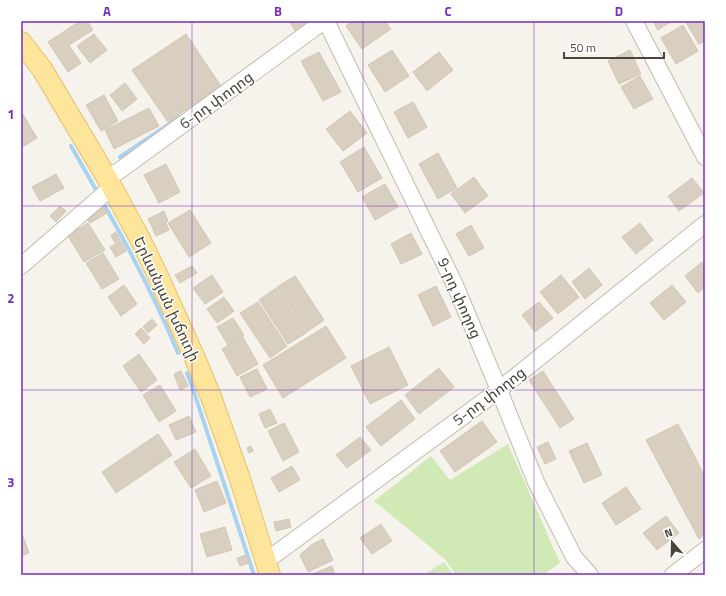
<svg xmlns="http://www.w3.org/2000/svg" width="726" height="596" font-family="'Titillium Web','Noto Sans Armenian',sans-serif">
	<rect width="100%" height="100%" fill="#f6f3ec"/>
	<path fill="#d0e9b5" d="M508,444L560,563L543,575H456L445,559L374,501L431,456L450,480Z
		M444,562L453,575H423Z"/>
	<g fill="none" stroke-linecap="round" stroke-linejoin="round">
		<path stroke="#a9d2f1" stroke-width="4" d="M71,146L95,188
			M120,157L180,117
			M102,201C130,250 156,300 178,353
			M187,373L193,389L254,575"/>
	</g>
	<path fill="#d8cfc1" stroke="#d2c7b4" d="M80,21H87L93,30L69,45L81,63L68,72L48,42Z
		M289,21H310L311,23L296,32Z
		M353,21H385L391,29L362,49L346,26Z
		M653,21H672L658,30Z
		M685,21H705V41L699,44Z
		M683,25L698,51L676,64L661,38Z
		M94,34L107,50L90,63L77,46Z
		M186,34L221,86L168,122L132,70Z
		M392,50L409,76L385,92L368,65Z
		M630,50L641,74L619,84L608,61Z
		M319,52L341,92L323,101L301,61Z
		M439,52L453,70L427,91L413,72Z
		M640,76L653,99L634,109L621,87Z
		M125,83L137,99L122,111L110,95Z
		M104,95L118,121L101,131L86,105Z
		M413,102L427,127L408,138L394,112Z
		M149,108L159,126L114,149L105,130Z
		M21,111L37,138L21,148Z
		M350,111L367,133L343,151L326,129Z
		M364,147L382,178L358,192L340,162Z
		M438,153L457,188L438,199L419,164Z
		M166,164L180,192L159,203L144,175Z
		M56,174L64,188L40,201L32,187Z
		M474,177L488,196L465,213L451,194Z
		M692,178L704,193L679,211L668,196Z
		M385,184L398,207L375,220L362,197Z
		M102,204L107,213L90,223L85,215Z
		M60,206L66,211L56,222L50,216Z
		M190,210L211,243L189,257L168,223Z
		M164,211L168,221L153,229L148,219Z
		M88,223L105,250L84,262L68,236Z
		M166,223L169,230L156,236L153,230Z
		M640,223L653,240L636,254L622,237Z
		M471,225L484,248L469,256L456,234Z
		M116,232L120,240L115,243L111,235Z
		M411,233L422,254L401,264L391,244Z
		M121,241L126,251L116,257L110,247Z
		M103,253L119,279L102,289L86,263Z
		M702,262L705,266V287L698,293L685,276Z
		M192,266L197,273L180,283L175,275Z
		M589,268L602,285L585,299L572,282Z
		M212,275L223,292L205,304L193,288Z
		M561,275L579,297L558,314L540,292Z
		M295,276L324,320L307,332L277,287Z
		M124,285L137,304L121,316L108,297Z
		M672,285L686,302L664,320L650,303Z
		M436,286L451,317L433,326L418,295Z
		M276,288L306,333L288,344L259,300Z
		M224,297L234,311L217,323L207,309Z
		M258,302L287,346L270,358L240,313Z
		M539,302L553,318L535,332L522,315Z
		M233,318L244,335L228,345L217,327Z
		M152,319L157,325L148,333L143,327Z
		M326,326L346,358L283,398L263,365Z
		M141,328L150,338L144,344L135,334Z
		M243,337L258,364L237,376L222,349Z
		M389,347L408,385L370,404L351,366Z
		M139,354L157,380L141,392L123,366Z
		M439,368L454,387L419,414L405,395Z
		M257,369L267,389L250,397L240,377Z
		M181,371L188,386L180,390L174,374Z
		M543,371L574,419L560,428L529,380Z
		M160,385L176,411L159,422L143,395Z
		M401,400L415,419L381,446L366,427Z
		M270,409L277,423L265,428L259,414Z
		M189,416L196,432L176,440L169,425Z
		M482,421L497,442L455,472L440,451Z
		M284,423L299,452L283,461L268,431Z
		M678,424L705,477V534L699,539L646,440Z
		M158,434L172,455L116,493L102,472Z
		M360,437L371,450L347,468L336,455Z
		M548,442L556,459L545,464L537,447Z
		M587,443L602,475L584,483L569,451Z
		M251,446L253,451L249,453L247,448Z
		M195,449L211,476L191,488L174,462Z
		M292,466L300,480L279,492L271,478Z
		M217,481L226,503L204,512L195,490Z
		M626,487L641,509L616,525L602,503Z
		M666,516L679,533L657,550L643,533Z
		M289,519L291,527L276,531L274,522Z
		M381,524L392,541L372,554L360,538Z
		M225,527L232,550L207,557L200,534Z
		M21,534H22L29,553L21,556Z
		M323,539L333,560L308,572L300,555L311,545Z
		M246,555L249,563L240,566L237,558Z
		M332,566L335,575H310Z"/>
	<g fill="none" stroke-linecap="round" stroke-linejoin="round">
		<g stroke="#c2bbae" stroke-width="18">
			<path id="minor" d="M326,21L455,285L499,390L536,482L574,557L590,575
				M634,21L705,157
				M107,178L119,171L324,21
				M21,266L104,194L113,188
				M266,561L499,390L705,224
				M673,575L705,550"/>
		</g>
		<g stroke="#e5c36b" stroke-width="22">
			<path id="major" d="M21,42L42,69L107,178L140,239L157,274L194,356L211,397L239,476L270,575"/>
		</g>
		<use href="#minor" stroke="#fff" stroke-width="16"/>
		<use href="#major" stroke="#fee59c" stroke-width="20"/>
	</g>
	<path fill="none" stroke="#7b2cbf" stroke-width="1" stroke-opacity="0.55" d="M192,21V575M363,21V575M534,21V575M21,206H705M21,390H705"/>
	<g text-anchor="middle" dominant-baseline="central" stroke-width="3" stroke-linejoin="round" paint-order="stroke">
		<g font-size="15" fill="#4a4439" stroke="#fff">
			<text transform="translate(216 100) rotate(-36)">6-րդ փողոց</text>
			<text transform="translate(460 298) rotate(66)">9-րդ փողոց</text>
			<text transform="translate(167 299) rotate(65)">Երևանյան խճուղի</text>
			<text transform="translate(489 396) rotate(-37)">5-րդ փողոց</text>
		</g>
	</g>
	<rect width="726" height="596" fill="none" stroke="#ffffff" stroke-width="44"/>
	<g transform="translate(672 542) rotate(340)" stroke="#ffffff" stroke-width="3" paint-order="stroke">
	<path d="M0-3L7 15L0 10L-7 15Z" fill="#4a4439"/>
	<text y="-6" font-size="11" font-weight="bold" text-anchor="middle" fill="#4a4439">N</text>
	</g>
	<path d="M564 52v6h100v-6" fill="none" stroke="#4a4439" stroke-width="2"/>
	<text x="570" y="52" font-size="12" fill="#4a4439" stroke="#ffffff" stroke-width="3" paint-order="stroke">50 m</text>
	<rect x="22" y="22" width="682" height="552" fill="none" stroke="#7b2cbf" stroke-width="1.5"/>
	<g font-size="13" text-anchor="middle" font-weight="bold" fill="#7b2cbf">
		<text x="107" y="16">A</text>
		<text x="278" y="16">B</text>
		<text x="448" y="16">C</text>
		<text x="619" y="16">D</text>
		<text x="11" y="119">1</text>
		<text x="11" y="303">2</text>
		<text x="11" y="487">3</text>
	</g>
</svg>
